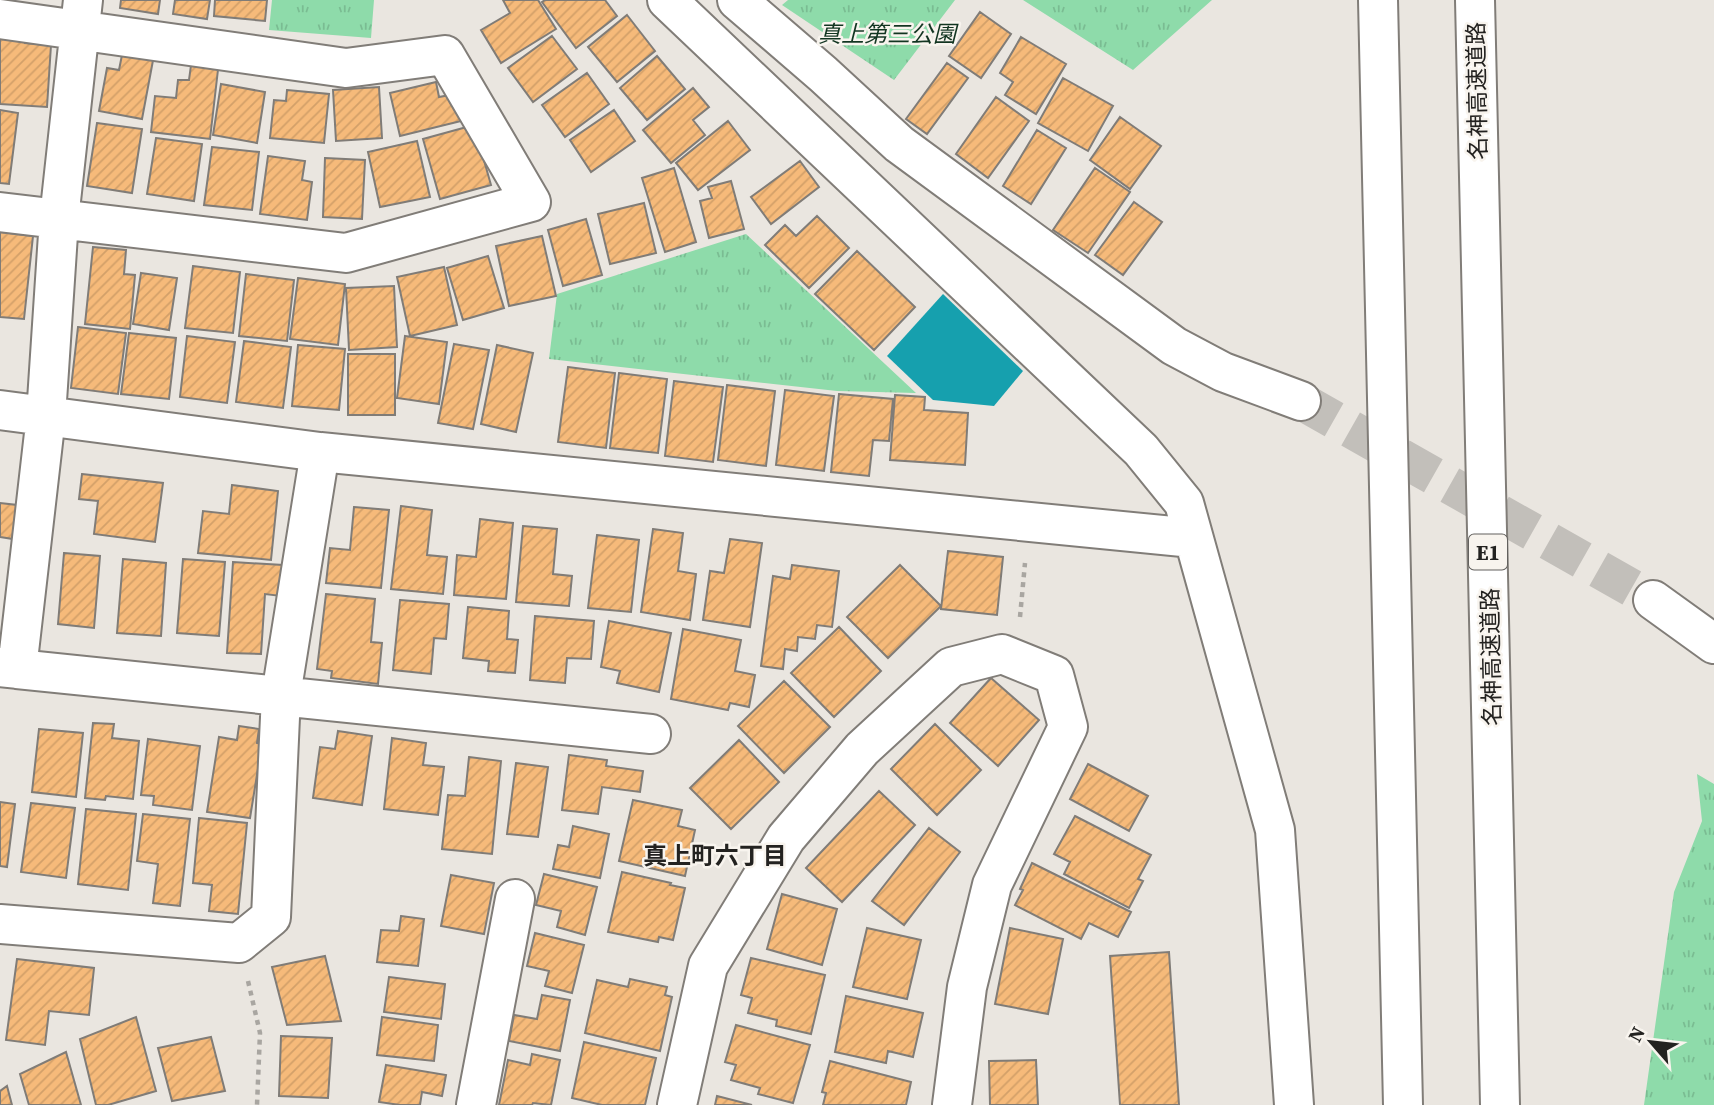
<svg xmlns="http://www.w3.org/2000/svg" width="1714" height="1105" font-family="'Source Serif 4','Noto Sans JP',serif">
	<defs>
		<pattern id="grass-tufts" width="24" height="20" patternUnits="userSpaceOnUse" patternTransform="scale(1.75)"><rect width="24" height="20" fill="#8edbaa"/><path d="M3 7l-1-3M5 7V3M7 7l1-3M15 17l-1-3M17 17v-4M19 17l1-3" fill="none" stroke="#7abc92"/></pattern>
		<pattern id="building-hatch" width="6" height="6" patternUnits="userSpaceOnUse" patternTransform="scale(1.75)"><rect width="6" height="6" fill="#f6ba7a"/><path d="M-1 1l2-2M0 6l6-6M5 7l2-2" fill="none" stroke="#d3a069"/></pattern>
	</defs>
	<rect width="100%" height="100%" fill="#eae6e0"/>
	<path fill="url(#grass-tufts)" d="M272,0H374L371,38L269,30Z
		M788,0H955L894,80L782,5Z
		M1023,0H1212L1133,70Z
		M746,234L916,393L837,391L549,359L557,294Z
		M1697,774L1714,784V1105H1644L1674,892L1702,821Z"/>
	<path fill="#16a0ae" d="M943,294L1023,371L994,406L933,400L887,356Z"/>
	<path fill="url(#building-hatch)" stroke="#807c77" stroke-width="2" d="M121,0H160L158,14L120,8Z
		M175,0H210L207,19L173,14Z
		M215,0H267L265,21L214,16Z
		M503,0H538L556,29L501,63L481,30L510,13Z
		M545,0H605L617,16L576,48L542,2Z
		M980,12L1011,34L981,78L949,56Z
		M627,15L655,51L617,82L588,47Z
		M0,32L26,33L25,43L51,45L47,107L0,104Z
		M552,36L577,69L533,102L508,68Z
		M1021,37L1066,64L1036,114L1005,95L1013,82L1000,73Z
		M123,50L154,55L142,119L99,111L107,68L119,70Z
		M657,56L685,89L647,120L620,88Z
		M192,58L219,61L210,139L151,132L155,96L176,98L178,80H189Z
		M947,63L968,78L927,134L906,119Z
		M587,73L609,104L565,137L542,105Z
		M1063,78L1113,106L1088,151L1038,123Z
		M436,82L439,97L455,94L461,121L400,136L390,93Z
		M221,84L265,92L257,143L213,135Z
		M379,87L382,138L336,141L333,90Z
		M693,88L709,107L693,120L705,135L671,163L643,130Z
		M287,90L329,94L324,143L270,138L274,100L286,101Z
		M996,97L1029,121L988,178L956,154Z
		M0,110L18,113L9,184L0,183Z
		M614,110L635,141L591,172L570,140Z
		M1120,117L1161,146L1130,189L1090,160Z
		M728,121L750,150L698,190L676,163Z
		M97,123L142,129L132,193L87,186Z
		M474,125L491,185L440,199L423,139Z
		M1037,130L1066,148L1031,204L1003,186Z
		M156,138L202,144L194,201L147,194Z
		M417,141L430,197L380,207L368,152Z
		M212,147L259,152L252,210L204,205Z
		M268,156L305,161L302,180L312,182L307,220L260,214Z
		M325,158L365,160L362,219L323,217Z
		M800,161L819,187L771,224L751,197Z
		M674,168L696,242L665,252L642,178Z
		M1095,168L1130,192L1088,253L1053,230Z
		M731,181L744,229L709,238L700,201L712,198L708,187Z
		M1134,202L1162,222L1123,275L1095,255Z
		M644,203L656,253L610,264L598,214Z
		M817,216L849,248L809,288L765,245L785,225L796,236Z
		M586,219L602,275L563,286L548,230Z
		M0,232L33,236L24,319L0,317Z
		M542,236L556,296L509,306L496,246Z
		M93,247L126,250L124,274L135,275L130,329L85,324Z
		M857,251L915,307L874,350L815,294Z
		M488,256L504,308L463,320L447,268Z
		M193,266L240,272L233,333L185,328Z
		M444,267L457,325L410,336L397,277Z
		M141,273L177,278L169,330L133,324Z
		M246,274L294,280L287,341L239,336Z
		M298,278L345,284L338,345L290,339Z
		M394,286L397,347L349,350L346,288Z
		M78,327L126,333L118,394L71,388Z
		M129,333L176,338L169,399L121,394Z
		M187,336L235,342L227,403L180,397Z
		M405,336L447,342L439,404L397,398Z
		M244,341L291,347L283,408L236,402Z
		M454,344L489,350L473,429L438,423Z
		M298,345L345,349L339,410L292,406Z
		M497,345L533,353L516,432L481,424Z
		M348,354H395V415H348Z
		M568,367L615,373L606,448L558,442Z
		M619,373L667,379L658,453L610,448Z
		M674,381L723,387L713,462L665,456Z
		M727,385L775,391L766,466L718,460Z
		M785,390L834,396L824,471L776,465Z
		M839,394L893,399L889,441L873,440L869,476L831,472Z
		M895,395L925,397L924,410L968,413L965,465L890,460Z
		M82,474L163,483L155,542L94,534L98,501L79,499Z
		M232,485L278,491L271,560L198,553L203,511L229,514Z
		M0,503L17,505L13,539L0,537Z
		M401,506L432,510L427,555L447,557L443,594L391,589Z
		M354,507L389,510L381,588L326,583L330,548L350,550Z
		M480,519L513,523L506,599L454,595L457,555L476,557Z
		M523,526L557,529L553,574L572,576L569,606L516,602Z
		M653,529L683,533L678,571L696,574L690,620L641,612Z
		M597,535L639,540L631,612L588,608Z
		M730,539L762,543L750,627L703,620L710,571L724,573Z
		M948,551L1003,557L997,615L941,609Z
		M64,553L100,556L94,628L58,624Z
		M123,559L166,563L161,636L117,633Z
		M183,559L225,562L219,636L177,633Z
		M233,562L283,565L281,596L265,594L261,654L227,653Z
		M792,565L839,571L832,627L817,625L815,639L798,637L797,651L785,649L783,669L761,666L773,576L790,579Z
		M900,565L941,606L888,658L847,617Z
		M326,594L375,599L371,642L382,643L378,684L331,678L332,671L317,669Z
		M400,600L449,604L446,639L434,638L431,674L393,670Z
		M468,607L509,611L507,639L518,640L515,673L488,671L489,661L463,658Z
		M535,616L594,621L591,659L567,658L565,683L530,680Z
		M609,621L671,633L659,692L617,683L620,671L601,667Z
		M839,627L881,671L834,717L791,673Z
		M683,629L741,640L735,671L755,675L749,707L730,703L728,710L671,699Z
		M991,678L1039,720L998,766L950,723Z
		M784,681L830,727L784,773L738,726Z
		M93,723L114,724L112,738L139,741L133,799L106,796L105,800L85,798Z
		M935,724L981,770L937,815L891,769Z
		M239,726L259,729L257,743L262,744L250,818L207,812L219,737L237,740Z
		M39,729L83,733L76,797L32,792Z
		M338,731L372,736L362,805L313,798L320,747L335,749Z
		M392,738L426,743L423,765L444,767L438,815L384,809Z
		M148,739L200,746L192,810L153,805L154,796L141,795Z
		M739,740L779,782L731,829L690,788Z
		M569,755L607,760L606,766L643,771L640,792L602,787L598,814L562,810Z
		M469,757L501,761L492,854L442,849L448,795L465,796Z
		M516,763L548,767L538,837L507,834Z
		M1088,764L1148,796L1129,831L1070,799Z
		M879,791L915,825L842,902L806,868Z
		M633,800L682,810L678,826L695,830L685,876L619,861Z
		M0,802L15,804L7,867L0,866Z
		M31,803L75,808L66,878L21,872Z
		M86,809L136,814L128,890L78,884Z
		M143,814L190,819L180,906L153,903L158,864L137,861Z
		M1075,816L1151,855L1138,879L1143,881L1129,908L1064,874L1070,862L1054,854Z
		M199,818L247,823L238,914L209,911L212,885L193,883Z
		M573,826L609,834L600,878L553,869L558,845L569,847Z
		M929,828L960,852L904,925L872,901Z
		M1032,863L1131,912L1118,937L1089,923L1081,939L1015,905L1023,890L1020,889Z
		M622,872L671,883L670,885L685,888L673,940L659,937L658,942L608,932Z
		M544,874L597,887L585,935L557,927L561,911L536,905Z
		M451,875L494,883L484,934L441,926Z
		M782,894L837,909L822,965L767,949Z
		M401,916L424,919L418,966L377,962L381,930L399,931Z
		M867,928L921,940L907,999L853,987Z
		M1010,928L1063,939L1048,1014L995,1004Z
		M535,933L584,945L572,993L545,986L549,971L527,966Z
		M1169,952L1179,1105H1120L1110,956Z
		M325,956L341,1021L287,1025L272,967Z
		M751,958L825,975L811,1034L776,1026L777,1020L748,1013L752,998L741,995Z
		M17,959L94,968L89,1015L49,1011L45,1045L6,1040Z
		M389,977L445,984L441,1019L384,1012Z
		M630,979L667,987L665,995L672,997L660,1051L585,1033L597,980L628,987Z
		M542,995L570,1000L560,1051L509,1041L514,1015L537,1019Z
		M846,996L923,1013L913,1057L888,1051L886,1063L835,1052Z
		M136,1017L156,1091L108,1105H96L80,1039Z
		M382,1017L438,1025L434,1061L377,1055Z
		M736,1025L810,1045L793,1103L758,1094L760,1088L731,1080L736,1065L725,1062Z
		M281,1036L332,1038L328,1098L279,1096Z
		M211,1037L225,1091L172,1101L158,1048Z
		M584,1042L656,1058L645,1105H602L572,1098Z
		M66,1052L81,1105H29L20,1074Z
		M532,1054L560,1060L551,1105L533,1103L532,1105H499L508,1060L530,1065Z
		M1036,1060L1038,1105H990L989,1061Z
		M830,1061L911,1082L906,1105H823L826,1093L822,1092Z
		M386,1065L446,1075L442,1096L422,1092L420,1105H400L379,1102Z
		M7,1086L12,1105H0V1091Z
		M717,1096L752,1105H715Z"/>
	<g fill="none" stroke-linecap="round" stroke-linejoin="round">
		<path stroke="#c2bfba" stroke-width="38" stroke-dasharray="38 19" stroke-linecap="butt" d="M1301,401L1653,600"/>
		<g stroke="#817d78" stroke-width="42">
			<path id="minor" d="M667,0L1141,450L1184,503L1275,830L1294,1105
				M737,0L823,74L899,144L1174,346L1223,372L1301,401
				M0,19L346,68L445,55L531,202L346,253L0,212
				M0,410L320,452L1193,538
				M1653,600L1714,644
				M0,667L17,669L46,416L59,219L83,0
				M17,669L651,734
				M0,924L239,943L271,917L281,695L320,452
				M476,1105L515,899
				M677,1105L708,966L786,838L862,749L951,667L1002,654L1054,675L1068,727L992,885L967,987L952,1105"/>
		</g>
		<g stroke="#817d78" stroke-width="42">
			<path id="highway" d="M1378,0L1403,1105
				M1475,0L1500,1105"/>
		</g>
		<path stroke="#a9a6a1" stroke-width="4.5" stroke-dasharray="5 5" stroke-linecap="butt" d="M1020,617L1025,563
			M248,981L260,1033L257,1105"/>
		<use href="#minor" stroke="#fff" stroke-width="38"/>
		<use href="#highway" stroke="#fff" stroke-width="38"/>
	</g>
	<g text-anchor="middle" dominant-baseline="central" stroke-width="5" stroke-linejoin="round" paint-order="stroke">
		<rect fill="#f8f4ee" stroke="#63615e" stroke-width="2" x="1469" y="534.5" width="38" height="35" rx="5"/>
		<g font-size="21" font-weight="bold" fill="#232220">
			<text x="1488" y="552">E1</text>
		</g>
		<g font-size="23" font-style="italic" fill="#123521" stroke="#f8f4ee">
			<text x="887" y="34">真上第三公園</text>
		</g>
		<g font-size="23" fill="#232220" stroke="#f8f4ee">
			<text transform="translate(1477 91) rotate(-91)">名神高速道路</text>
			<text transform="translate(1491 657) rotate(-91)">名神高速道路</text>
		</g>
		<g font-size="24" font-weight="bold" fill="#232220" stroke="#f8f4ee">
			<text x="715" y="855">真上町六丁目</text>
		</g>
	</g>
	<g transform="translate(1651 1042) rotate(298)" stroke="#f8f4ee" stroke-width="5" paint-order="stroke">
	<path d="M0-5L12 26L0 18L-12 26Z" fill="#232220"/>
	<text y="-10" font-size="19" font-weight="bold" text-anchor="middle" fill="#232220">N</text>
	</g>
</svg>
